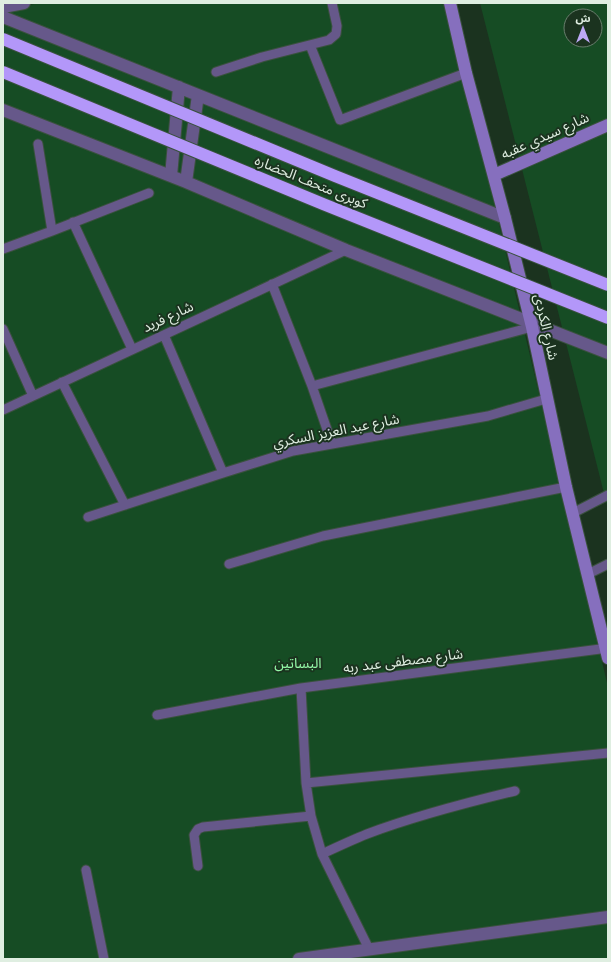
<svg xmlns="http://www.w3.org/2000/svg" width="611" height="962" font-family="'Varela Round','Noto Sans Arabic',sans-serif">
	<rect width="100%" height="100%" fill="#1b331f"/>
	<path fill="#164c24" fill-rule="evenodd" d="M39,3H447L608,687V959H3V10Z
		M480,3H608V509ZM571,16H595V40H571Z"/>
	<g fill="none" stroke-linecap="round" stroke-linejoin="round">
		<g stroke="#3a513e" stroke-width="11">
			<path id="lane" d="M310,45L340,120L466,73
				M216,72L262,57L329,40L336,34L337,26L332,3
				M38,144L52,231
				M73,222L132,349
				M3,249L52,231L149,193
				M272,284L312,386L332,444
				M3,329L33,396
				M164,335L223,473
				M62,382L125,505
				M312,386L532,327
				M3,410L346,250
				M573,513L608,495
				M88,517L223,473L293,451L488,416L546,399
				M229,564L323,536L566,487
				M588,574L608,564
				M301,688L306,783L311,816L322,854L369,949
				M157,715L301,688L608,648
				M306,783L608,753
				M322,854C337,847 352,840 367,834C415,816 465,803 515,791
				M198,866L194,835L198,829L203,827L311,816
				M86,870L104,959"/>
		</g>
		<g stroke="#3a513e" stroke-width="14">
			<path id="street" d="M3,7L24,3
				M3,17L505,218
				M3,110L186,182L346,250L608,353
				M171,176L179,87
				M186,182L198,95
				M299,959L608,917"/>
		</g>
		<g stroke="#3a513e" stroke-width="14">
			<path id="secondary" d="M450,3L466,73L505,218L532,327L566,487L608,658
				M494,175L608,125"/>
		</g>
		<use href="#lane" stroke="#66588a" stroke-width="9"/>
		<use href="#street" stroke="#66588a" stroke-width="12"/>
		<use href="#secondary" stroke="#866fbe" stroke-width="12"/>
		<g stroke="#3a513e" stroke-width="14" stroke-linecap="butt">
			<path id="highway-bridge" d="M3,39L335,176L608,285
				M3,72L323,204L608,318"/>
		</g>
		<use href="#highway-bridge" stroke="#b397f9" stroke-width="12"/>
	</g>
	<g text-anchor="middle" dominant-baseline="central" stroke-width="4" stroke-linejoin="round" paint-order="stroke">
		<g font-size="14" fill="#dfeee1" stroke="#1b331f">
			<text transform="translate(545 136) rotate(-24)">شارع سيدي عقبه</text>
			<text transform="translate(311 182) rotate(22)">كوبرى متحف الحضاره</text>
			<text transform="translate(168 317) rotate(-25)">شارع فريد</text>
			<text transform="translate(546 327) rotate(77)">شارع الكردى</text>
			<text transform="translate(336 431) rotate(-11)">شارع عبد العزيز السكري</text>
			<text transform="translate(403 661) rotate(-7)">شارع مصطفى عبد ربه</text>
		</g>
		<g font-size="14" fill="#94f8a7" stroke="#1b331f">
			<text x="298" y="663">البساتين</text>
		</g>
	</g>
	<rect width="611" height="962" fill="none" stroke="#dfeee1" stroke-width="8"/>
	<g transform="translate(583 28)"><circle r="19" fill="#1b331f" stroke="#697e6d"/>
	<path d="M0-3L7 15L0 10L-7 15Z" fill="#bda9f5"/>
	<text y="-6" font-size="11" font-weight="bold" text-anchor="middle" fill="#dfeee1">ش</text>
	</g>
</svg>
